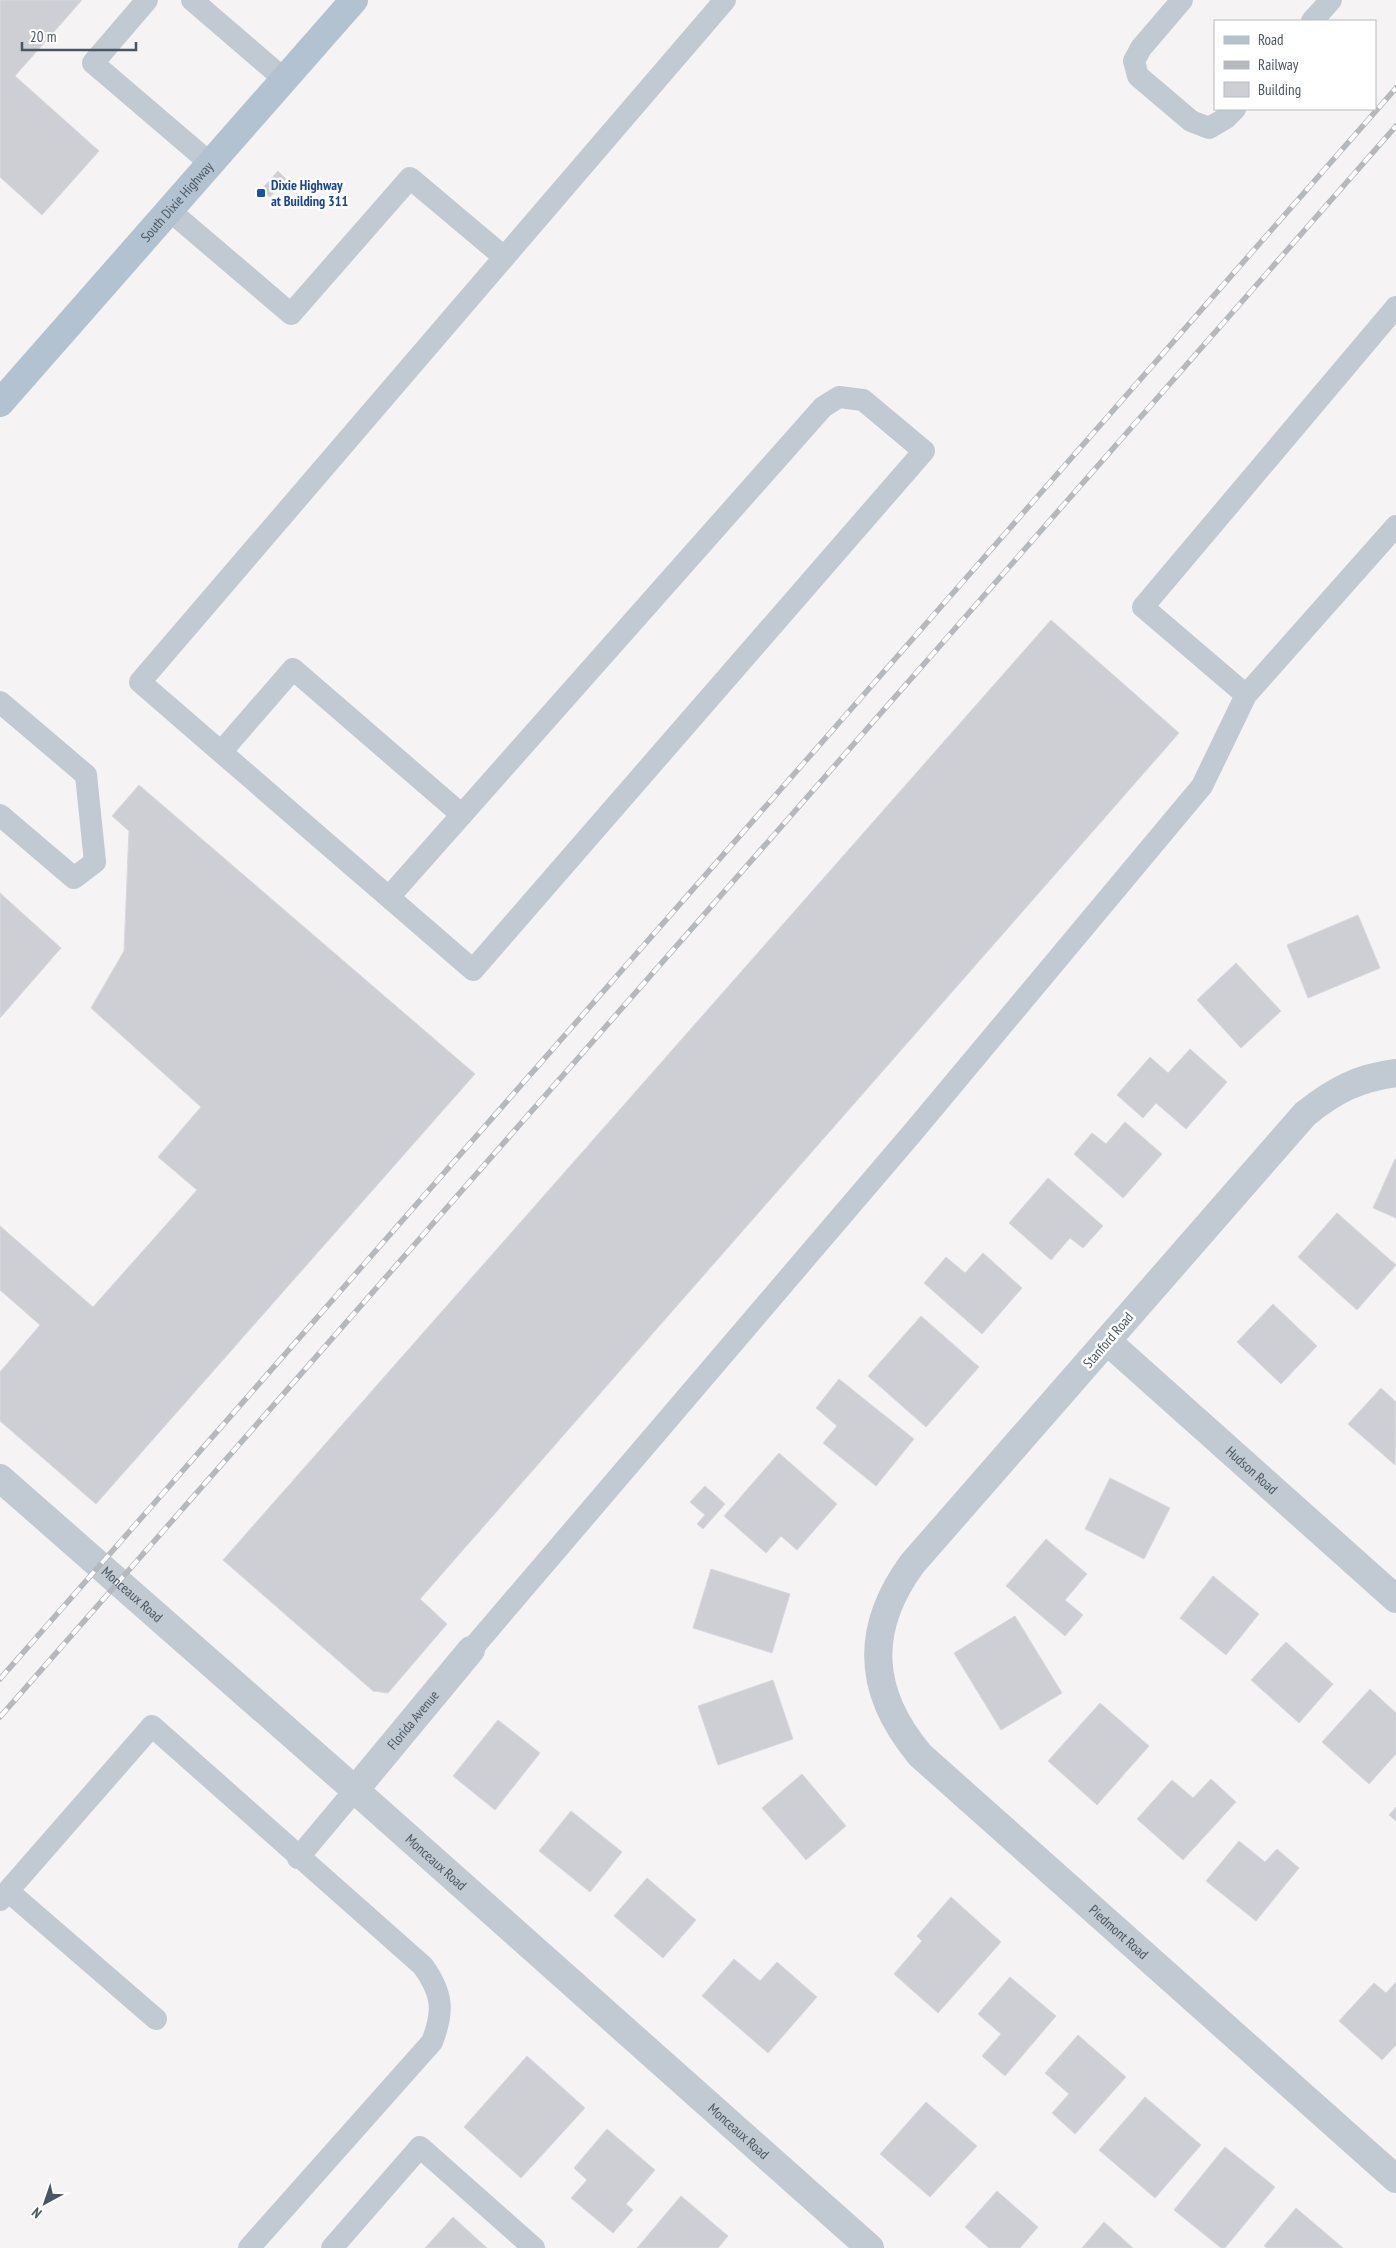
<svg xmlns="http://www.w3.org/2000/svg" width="1396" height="2248" font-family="'PT Sans Narrow',sans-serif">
	<rect width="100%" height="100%" fill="#f5f3f3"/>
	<path fill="#cdcfd5" stroke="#d7d9de" d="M0,0H82L15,76L99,151L42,215L0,177Z
		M278,171L286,179L270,197L261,190Z
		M1051,620L1179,733L420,1599L447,1624L388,1693L373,1691L223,1560Z
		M139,785L475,1074L96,1504L0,1421V1372L40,1325L0,1290V1226L93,1307L197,1190L158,1157L201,1107L91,1008L124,951L129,831L112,816Z
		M0,893L61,948L0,1018Z
		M1358,915L1380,968L1308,998L1287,945Z
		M1236,963L1281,1011L1241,1048L1197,1000Z
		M1190,1049L1227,1082L1186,1129L1156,1103L1143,1118L1117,1095L1150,1057L1168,1073Z
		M1125,1122L1162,1154L1123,1198L1074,1154L1092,1133L1106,1144Z
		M1395,1159H1396V1218L1373,1208Z
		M1048,1178L1103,1226L1083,1248L1070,1238L1051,1260L1009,1223Z
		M1337,1213L1396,1265L1357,1310L1298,1257Z
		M983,1253L1022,1288L982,1334L924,1283L946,1257L965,1273Z
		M1273,1304L1317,1346L1281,1384L1237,1342Z
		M921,1316L979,1367L926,1427L868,1376Z
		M839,1379L914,1439L876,1486L823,1443L837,1426L816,1408Z
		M1381,1388L1396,1402L1395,1465L1348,1424Z
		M779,1453L837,1504L797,1550L781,1536L766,1553L724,1516Z
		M1110,1478L1170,1508L1144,1559L1085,1529Z
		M705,1486L725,1504L703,1529L697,1524L705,1515L690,1502Z
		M1046,1539L1087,1574L1065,1600L1083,1615L1065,1636L1006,1586Z
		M711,1569L790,1594L772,1653L693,1628Z
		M1213,1576L1259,1614L1226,1655L1180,1618Z
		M1015,1616L1062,1693L1001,1730L954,1653Z
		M1286,1642L1333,1684L1299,1723L1251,1680Z
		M773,1680L793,1739L718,1765L698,1706Z
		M1370,1689L1396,1713V1754L1369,1784L1322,1742Z
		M1100,1703L1149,1746L1097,1805L1048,1761Z
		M498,1720L540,1753L495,1810L453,1776Z
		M802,1774L846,1826L806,1860L762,1808Z
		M1211,1779L1236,1802L1183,1860L1137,1819L1172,1780L1193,1798Z
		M1396,1807V1821L1389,1815Z
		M571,1811L622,1852L590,1892L539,1851Z
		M1239,1841L1265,1862L1277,1849L1299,1868L1256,1921L1206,1881Z
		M647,1878L696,1920L663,1958L614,1916Z
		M951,1897L1001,1942L938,2013L894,1974L922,1941L917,1936Z
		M734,1959L760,1981L777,1962L817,1997L768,2053L702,1996Z
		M1010,1977L1056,2016L1005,2076L982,2056L1001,2034L978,2014Z
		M1396,1982V2045L1382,2060L1339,2021L1374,1983L1386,1993Z
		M1078,2035L1126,2077L1075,2134L1052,2113L1069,2094L1045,2073Z
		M527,2056L585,2108L521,2178L464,2127Z
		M1145,2097L1201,2145L1155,2198L1099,2150Z
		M926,2102L977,2146L930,2197L880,2154Z
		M607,2129L655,2170L626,2204L633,2210L613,2233L571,2198L587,2180L574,2168Z
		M1225,2147L1275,2187L1225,2248H1221L1174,2210Z
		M997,2191L1038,2227L1020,2248H989L965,2227Z
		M681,2196L728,2236L718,2248H637Z
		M1296,2208L1343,2248H1267L1264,2246Z
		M453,2217L487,2248H425Z
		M1104,2222L1133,2248H1082Z"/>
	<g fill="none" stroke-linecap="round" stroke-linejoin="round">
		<path stroke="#c1cad2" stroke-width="22" d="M147,0L93,63L210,163
			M192,0L284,79
			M1182,0L1141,48L1134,61L1138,76L1191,121L1209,128L1226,118L1235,109
			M1312,21L1331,0
			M169,210L291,314L410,178L504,257
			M1246,695L1143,607L1396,307
			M0,702L86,775L95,862L74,878L0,815
			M221,752L293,669L462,815
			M389,897L823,407L839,397L863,400L924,451L473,970L140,682L725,0
			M471,1650L914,1131L1202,786L1246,695L1396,526
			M298,1858L355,1790
			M8,1891L156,2019
			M0,1900L152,1726L423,1966C443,1994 444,2011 432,2042L249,2248
			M332,2248L420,2147L534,2248"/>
		<g stroke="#c1cad2" stroke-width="28">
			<path id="s1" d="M1396,1073C1358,1078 1335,1090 1305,1114L912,1564C864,1630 868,1693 920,1755L1396,2179"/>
			<path id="s2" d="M1107,1341L1396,1599"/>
			<path id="s3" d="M0,1478L355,1790L870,2248"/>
			<path id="s4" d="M355,1790L471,1650"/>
		</g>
		<path stroke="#b3c2d1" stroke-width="28" id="s5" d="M0,403L354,0"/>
		<g stroke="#b5b8bd" stroke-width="5.5">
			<path id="rail" d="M0,1679L1396,88
				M0,1717L1396,126"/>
		</g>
		<use href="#rail" stroke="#fff" stroke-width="4" stroke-dasharray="11" stroke-linecap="butt"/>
	</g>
	<rect fill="#1a4fb4" stroke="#fff" stroke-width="2" x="256" y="188" width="10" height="10" rx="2.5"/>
	<g text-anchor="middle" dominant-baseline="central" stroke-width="5" stroke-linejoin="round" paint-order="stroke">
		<g font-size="14" font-weight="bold" fill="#164399" stroke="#fff" text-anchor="start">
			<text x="271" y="185">Dixie Highway<tspan x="271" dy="16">at Building 311</tspan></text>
		</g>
		<g font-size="14" fill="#4a5661" stroke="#fff">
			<text stroke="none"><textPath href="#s5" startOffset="268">South Dixie Highway</textPath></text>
			<text transform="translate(1108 1340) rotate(-49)">Stanford Road</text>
			<text stroke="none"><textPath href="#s2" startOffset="194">Hudson Road</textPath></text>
			<text stroke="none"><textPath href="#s3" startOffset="176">Monceaux Road</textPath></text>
			<text stroke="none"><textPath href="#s4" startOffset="91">Florida Avenue</textPath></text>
			<text stroke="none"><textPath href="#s3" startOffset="581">Monceaux Road</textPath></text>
			<text stroke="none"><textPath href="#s1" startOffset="1174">Piedmont Road</textPath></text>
			<text stroke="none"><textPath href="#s3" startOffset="986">Monceaux Road</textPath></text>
		</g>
	</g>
	<rect x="1214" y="20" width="162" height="90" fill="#ffffff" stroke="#b7bbc0"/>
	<rect x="1224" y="36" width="25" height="8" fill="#b3c2d1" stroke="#b7bbc0"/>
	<text x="1258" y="45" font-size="15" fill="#4a5661">Road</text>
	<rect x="1224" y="61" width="25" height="8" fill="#b5b8bd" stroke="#b7bbc0"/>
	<text x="1258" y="70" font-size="15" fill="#4a5661">Railway</text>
	<rect x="1224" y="82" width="25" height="15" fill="#cdcfd5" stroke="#b7bbc0"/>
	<text x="1258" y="95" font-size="15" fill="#4a5661">Building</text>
	<g transform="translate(45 2203) rotate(220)" stroke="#ffffff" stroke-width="4" paint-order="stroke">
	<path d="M0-4L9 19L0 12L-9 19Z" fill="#4a5661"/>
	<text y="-8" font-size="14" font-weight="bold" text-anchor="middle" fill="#4a5661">N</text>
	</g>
	<path d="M22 42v8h114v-8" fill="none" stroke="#4a5661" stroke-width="2.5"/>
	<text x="30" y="42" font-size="15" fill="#4a5661" stroke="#ffffff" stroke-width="4" paint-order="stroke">20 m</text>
</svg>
